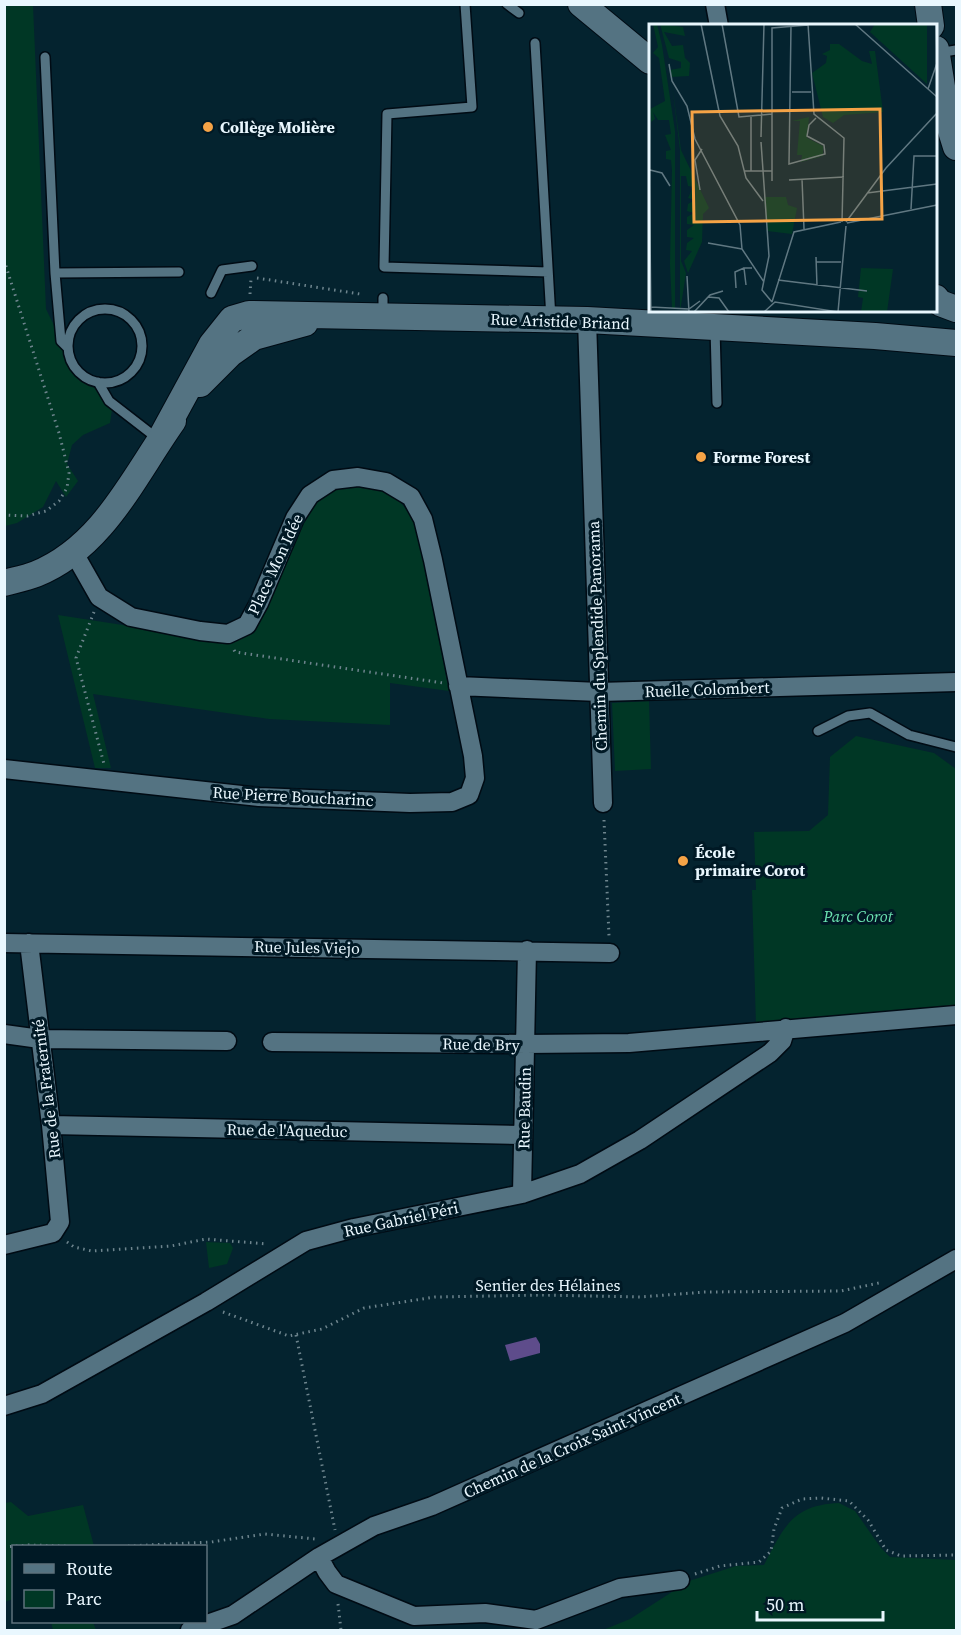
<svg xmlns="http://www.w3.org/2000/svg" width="961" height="1635" font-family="'Source Serif 4',serif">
	<rect width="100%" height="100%" fill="#04232f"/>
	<path fill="#003725" d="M5,5H33L46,309L68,354L112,410L110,423L83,435L72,445L67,464L78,481L66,497L56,481L43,507L17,523L5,526Z
		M347,482C388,487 396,490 416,526L449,691L390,683V725L269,719L93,694L111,768H95L58,615L226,641L242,638L256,626L295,533L316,496Z
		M649,701L651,769L615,771L612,703Z
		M856,736L934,753L956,769V1006L756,1025L752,890H756L754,832L809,831L828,815L830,757Z
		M206,1242L230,1243L233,1248L227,1264L209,1268Z
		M11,1502L28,1516L83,1505L94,1546H14L13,1599L5,1602V1503Z
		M839,1503L855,1511L881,1548L890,1557L956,1560V1630H603L630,1619L689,1581L736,1566L764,1565C784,1527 792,1505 839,1503Z
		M51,1622H93L96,1630H53Z"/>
	<path fill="#5e4c8b" d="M536,1337L540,1344V1353L510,1361L505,1345Z"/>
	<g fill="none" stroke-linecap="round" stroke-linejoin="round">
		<g stroke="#000b14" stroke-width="12">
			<path id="lane" d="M465,4L472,107L387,114L384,267L548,272
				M507,4L519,13
				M535,43L551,319
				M938,53L956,50
				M45,57L55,273L179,272
				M55,273L61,341L68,348
				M211,293L222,270L252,266
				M68 346a37 37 0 1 1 74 0a37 37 0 1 1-74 0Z
				M383,315V298
				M715,328L717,403
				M98,382L109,401L158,439
				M818,731L848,716L870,713L909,735L956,747"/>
		</g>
		<g stroke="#000b14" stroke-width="21">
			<path id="street" d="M715,4L719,26
				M587,320L603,803
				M458,686L599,692L956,682
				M4,769L259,797L410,803L452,802L469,795L475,778L473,756L433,560L423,519L411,497L386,482L358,477L333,480L310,495L295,518L259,603L247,625L228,634L200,631L131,617L99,597L74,553
				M4,943L610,953
				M4,1034L40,1039L227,1041
				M272,1042L525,1044L629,1043L956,1015
				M51,1125L523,1135
				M522,1194L527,950
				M4,1245L53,1233L60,1222L51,1125L29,943
				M4,1406L42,1394L206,1302L306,1241L354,1228L522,1194L580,1174L640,1140L770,1053L782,1041L786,1028
				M319,1557L327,1572L336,1584L414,1616L485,1613L536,1620L620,1588L680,1580
				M190,1630L233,1615L319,1557L374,1526L432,1506L845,1323L956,1259"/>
		</g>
		<g stroke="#000b14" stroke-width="28">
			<path id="secondary" d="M581,4L650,61
				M928,4L931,26
				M936,49L947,118L956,147
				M936,298L940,303L956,309
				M200,384L230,354L254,337L305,323
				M163,434L212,344L232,319L249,314L587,320L875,336L956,343
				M4,583C15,580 26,578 36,574C103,547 134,476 173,421"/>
		</g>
		<path stroke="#6e858e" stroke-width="3" stroke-dasharray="1.5 4.5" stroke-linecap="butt" d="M4,260L59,433L69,473L67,488L59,501L46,511L27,516L4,515
			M257,278L360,294
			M250,294L251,279
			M94,612L76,658L104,764
			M234,650L235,652L443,683
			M604,820L609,936
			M67,1242L74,1247L92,1251L171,1246L206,1239L267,1244
			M223,1312L289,1336L322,1329L364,1308L435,1297L543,1295L640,1297L705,1292L841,1291L879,1283
			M296,1335L335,1530
			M128,1546L211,1542L265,1534L315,1539
			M4,1547L29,1545L68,1546
			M695,1574L720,1566L759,1562L771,1551L774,1529L782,1508L802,1499L821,1498L849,1501L868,1520L886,1550L901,1556L956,1555
			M338,1604L341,1630"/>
		<use href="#lane" stroke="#547382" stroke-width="9"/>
		<use href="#street" stroke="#547382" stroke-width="18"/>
		<use href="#secondary" stroke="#547382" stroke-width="26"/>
	</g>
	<g fill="#f5a346" stroke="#001925" stroke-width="2">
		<circle cx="208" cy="127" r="6"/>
		<circle cx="701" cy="457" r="6"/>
		<circle cx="683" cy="861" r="6"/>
	</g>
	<g text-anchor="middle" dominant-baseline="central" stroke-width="6" stroke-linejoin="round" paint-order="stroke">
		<g font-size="16" font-weight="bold" fill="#e9f7fe" stroke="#001925" text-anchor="start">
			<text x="220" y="127">Collège Molière</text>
			<text x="713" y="457">Forme Forest</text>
			<text x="695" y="852">École<tspan x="695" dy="18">primaire Corot</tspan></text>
		</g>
		<g font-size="16" fill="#e9f7fe" stroke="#001925">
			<text transform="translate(560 321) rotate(2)">Rue Aristide Briand</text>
			<text transform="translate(275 564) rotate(-65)">Place Mon Idée</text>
			<text transform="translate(597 636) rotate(-92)">Chemin du Splendide Panorama</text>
			<text transform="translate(707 689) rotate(-2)">Ruelle Colombert</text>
			<text transform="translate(293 796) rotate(3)">Rue Pierre Boucharinc</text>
			<text transform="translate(307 947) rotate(1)">Rue Jules Viejo</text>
			<text transform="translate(481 1044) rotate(1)">Rue de Bry</text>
			<text transform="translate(46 1089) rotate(-97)">Rue de la Fraternité</text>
			<text transform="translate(524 1108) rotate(-89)">Rue Baudin</text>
			<text transform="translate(287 1130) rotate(1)">Rue de l'Aqueduc</text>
			<text transform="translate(401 1219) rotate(-12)">Rue Gabriel Péri</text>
			<text x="548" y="1285">Sentier des Hélaines</text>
			<text transform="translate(572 1445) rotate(-24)">Chemin de la Croix Saint-Vincent</text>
		</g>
		<g font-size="16" font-style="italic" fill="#6ae2b0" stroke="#001925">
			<text x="858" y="916">Parc Corot</text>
		</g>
	</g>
	<g transform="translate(649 24)">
		<rect width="288" height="288" fill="#04232f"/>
		<path d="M4,0H8L13,21L26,107V284H23L21,240L23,146L22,136L17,135V127L22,126L16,111L22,110L20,96H9L4,88L6,95L2,98L1,85L16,77L10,34L4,29L9,23ZM11,0L34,3L36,12L15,8L23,22L34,21L36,34L41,39L40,52L22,53L21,46L32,44V38L20,34ZM226,0H278V60L221,8ZM181,20H190L213,37L223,40L220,27H226L234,88L195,91L184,99L174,93L163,49L177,39L178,32L173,30L181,26ZM23,60L32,126L60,184L54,190L53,218L39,249L35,237L43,227L37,226L38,219L45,214L38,213V206L45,201L38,200V193L45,189L38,187L39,180L46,176L39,174L44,163L39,162L37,152H32V237L37,249L31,288V126ZM160,93L158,114L174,122V132L152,138L153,131H148L151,97H143ZM115,173H137L139,181L148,184L143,210L118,207ZM212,244L244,245L238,288H212L214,274L209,273Z" fill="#003725"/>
		<path fill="none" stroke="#607882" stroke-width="1.5" d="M52,0L71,92L89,122L97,154L114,177M73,0L90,93L123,90M159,0L165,90L195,114L193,198M206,0L288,73M287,0L288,36M142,2L140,140L176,130L175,121L158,112L160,101L167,94M20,40L23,57L38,82L46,115L91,201L93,225L115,258M279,65L288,39M143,68H162M0,96V139M112,113L115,0M112,118L120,232L113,266L123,278M0,140L2,288M1,146L13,149L21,162M95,147H123M102,147V93M153,155L155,205M140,156L195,153M123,157V4L159,1M51,166L46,136L53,125M218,169L288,160M262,185L265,132H288M197,198L237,144L288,89M198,199L288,181M59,219L93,225M167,233L168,262M167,238H192M38,252L40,288M129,256L218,267M97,261L95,244H103M87,264L86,248L95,244M59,273L70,274L80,288M123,278L145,208L192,198M2,283L40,285L51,277M45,288L61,271L74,267M115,288L126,278L189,288L197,202"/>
		<path fill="#f5a346" fill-opacity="0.15" stroke="#f5a346" stroke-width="3" d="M231,85L233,195L45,198L43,88Z"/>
		<rect width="288" height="288" fill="none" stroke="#e9f7fe" stroke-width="3"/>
	</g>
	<rect width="961" height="1635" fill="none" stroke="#e9f7fe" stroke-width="12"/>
	<rect x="12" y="1545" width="195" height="78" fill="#001925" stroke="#5d727c" stroke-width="1.5"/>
	<rect x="24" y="1564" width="30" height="9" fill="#547382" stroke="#5d727c" stroke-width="1.5"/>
	<text x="66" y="1575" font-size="18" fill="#e9f7fe">Route</text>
	<rect x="24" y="1590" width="30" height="18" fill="#003725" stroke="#5d727c" stroke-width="1.5"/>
	<text x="66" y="1605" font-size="18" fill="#e9f7fe">Parc</text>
	<path d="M757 1611v9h126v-9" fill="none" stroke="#e9f7fe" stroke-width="3"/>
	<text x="766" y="1611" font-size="18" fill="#e9f7fe" stroke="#001925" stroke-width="4.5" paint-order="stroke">50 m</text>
</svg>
